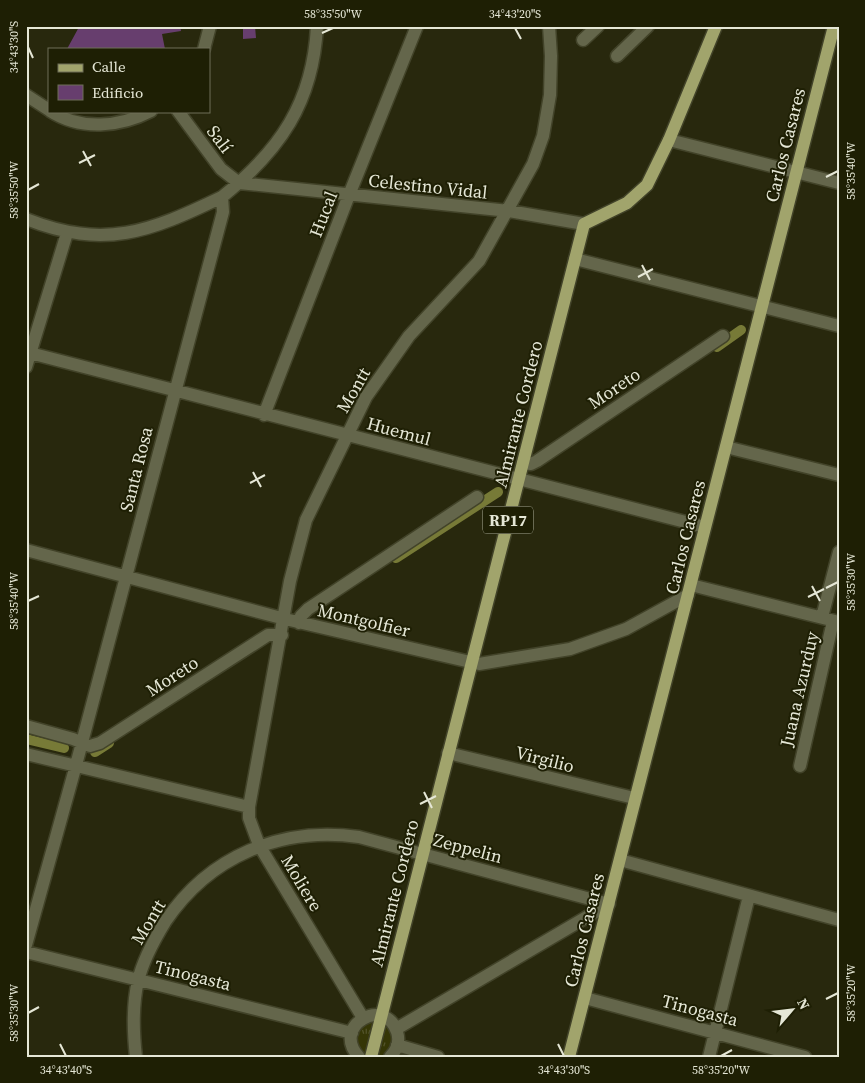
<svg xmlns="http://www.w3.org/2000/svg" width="865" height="1083" font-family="'Source Serif 4',serif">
	<defs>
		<pattern id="park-tufts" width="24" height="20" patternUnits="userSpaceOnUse" patternTransform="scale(1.25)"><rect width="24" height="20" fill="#353606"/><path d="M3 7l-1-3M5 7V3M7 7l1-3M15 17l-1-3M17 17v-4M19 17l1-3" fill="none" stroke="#52532a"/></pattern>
	</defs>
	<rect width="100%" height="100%" fill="#28280d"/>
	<path fill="url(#park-tufts)" d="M378,1019L365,1057L357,1050C356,1027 356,1027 378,1019Z
		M383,1020L396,1035L386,1057H373Z"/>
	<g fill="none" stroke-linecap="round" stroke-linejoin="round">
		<path stroke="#777a37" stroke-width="10" d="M717,347L741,330
			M396,558L498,492
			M26,739L64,748
			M95,752L109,743"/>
	</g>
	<path fill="#673e6e" d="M180,26L181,31L162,34L165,49H67L79,27Z
		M243,26H255L256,38L243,39Z"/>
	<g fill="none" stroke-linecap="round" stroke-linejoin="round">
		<g stroke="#424329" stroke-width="15">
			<path id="minor" d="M583,40L598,26
				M204,49L210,26
				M617,56L648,26
				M26,95L49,110
				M50,111C81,131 120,127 151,111
				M178,111L221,169L239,183L509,211L584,224
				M669,140L839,183
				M26,219C105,250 149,232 222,197
				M575,259L839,326
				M26,352L705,527
				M26,367L67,233
				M264,415L349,195L417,26
				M726,447L839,475
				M523,463L531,464L537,461L723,336
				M26,550L285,619L479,664L570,649L626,629L688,595
				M691,585L839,622
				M822,617L839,552
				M299,623L301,616L308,609L477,497
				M26,726L73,739L90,746L100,743L268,635H282
				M448,753L634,798
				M26,754L249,807V818L259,845L363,1018
				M800,766L833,621
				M249,807L290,581L306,520L366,397L409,336L479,261L533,164L543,136L550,95L551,56L549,26
				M620,860L839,920
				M26,945L76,765L223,212L222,197C280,150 313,103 317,26
				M26,952L352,1033
				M585,998L805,1057
				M396,1029L609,904
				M397,1045L438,1057
				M136,1057C133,1031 132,1006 138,981C143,960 154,940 165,922C209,856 281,826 359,837L609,904
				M359,1057C330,1026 385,995 397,1032C400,1041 397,1050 390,1057
				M709,1057L749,896"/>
		</g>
		<g stroke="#424329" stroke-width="15">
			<path id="major" d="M371,1057C442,779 512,501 584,224L627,203L647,185L669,140L716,26
				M569,1057L834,26"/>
		</g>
		<use href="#minor" stroke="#64664b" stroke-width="12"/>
		<use href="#major" stroke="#a1a46c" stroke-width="12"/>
	</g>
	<path fill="none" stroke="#e5e7d6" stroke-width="2" d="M515,28L521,39M322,33L333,28M28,47L33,58M83,151L91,166M79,163L95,155M826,177L838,171M28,190L39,184M642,265L650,280M638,277L653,269M253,472L261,487M250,483L265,475M812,586L820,601M826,588L838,582M808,597L824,589M28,601L39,596M424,792L432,808M420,804L436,796M826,999L838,993M28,1013L39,1007M60,1044L66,1056M558,1044L564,1056M721,1056L732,1050"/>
	<g text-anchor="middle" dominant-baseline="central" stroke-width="4" stroke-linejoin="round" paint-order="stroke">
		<rect fill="#1e1f04" stroke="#a9ab97" stroke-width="1" x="483" y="506.5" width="50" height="27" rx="4"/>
		<g font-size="16" font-weight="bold" fill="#e5e7d6">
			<text x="508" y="520">RP17</text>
		</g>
		<g font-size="18" fill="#e5e7d6" stroke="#1e1f04">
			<text transform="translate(220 139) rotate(53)">Salí</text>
			<text transform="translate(785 145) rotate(-76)">Carlos Casares</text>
			<text transform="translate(428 186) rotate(6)">Celestino Vidal</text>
			<text transform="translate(323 214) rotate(-69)">Hucal</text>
			<text transform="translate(614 388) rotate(-34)">Moreto</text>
			<text transform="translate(353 390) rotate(-60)">Montt</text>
			<text transform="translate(518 414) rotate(-76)">Almirante Cordero</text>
			<text transform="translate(399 431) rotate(15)">Huemul</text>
			<text transform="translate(136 469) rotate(-76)">Santa Rosa</text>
			<text transform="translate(685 537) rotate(-76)">Carlos Casares</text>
			<text transform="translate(364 620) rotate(13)">Montgolfier</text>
			<text transform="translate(172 676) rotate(-33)">Moreto</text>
			<text transform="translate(799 689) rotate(-77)">Juana Azurduy</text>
			<text transform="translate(545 759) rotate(14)">Virgilio</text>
			<text transform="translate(468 848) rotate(15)">Zeppelin</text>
			<text transform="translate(302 883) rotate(59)">Moliere</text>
			<text transform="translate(394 893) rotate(-76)">Almirante Cordero</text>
			<text transform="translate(148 922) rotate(-59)">Montt</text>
			<text transform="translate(584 930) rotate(-76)">Carlos Casares</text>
			<text transform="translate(193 975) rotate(14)">Tinogasta</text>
			<text transform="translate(700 1010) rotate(15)">Tinogasta</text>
		</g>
	</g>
	<rect width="865" height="1083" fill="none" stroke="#1e1f04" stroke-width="55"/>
	<rect x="48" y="48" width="162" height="65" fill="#1e1f04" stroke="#6e6f58"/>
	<rect x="58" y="64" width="25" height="8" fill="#a1a46c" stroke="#6e6f58"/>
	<text x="92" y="72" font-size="15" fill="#e5e7d6">Calle</text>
	<rect x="58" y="85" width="25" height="15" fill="#673e6e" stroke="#6e6f58"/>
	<text x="92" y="98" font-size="15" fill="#e5e7d6">Edificio</text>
	<g transform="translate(792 1010) rotate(62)" stroke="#1e1f04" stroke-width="4" paint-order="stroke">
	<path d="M0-4L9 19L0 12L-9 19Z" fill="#e5e7d6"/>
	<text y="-8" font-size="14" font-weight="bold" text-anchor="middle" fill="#e5e7d6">N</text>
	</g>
	<rect x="28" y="28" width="810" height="1028" fill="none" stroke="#e5e7d6" stroke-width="2"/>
	<g font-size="12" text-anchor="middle" fill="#e5e7d6">
		<text x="333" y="18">58°35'50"W</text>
		<text x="515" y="18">34°43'20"S</text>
		<text transform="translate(14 47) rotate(-90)" y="4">34°43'30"S</text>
		<text transform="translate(851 171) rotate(-90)" y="4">58°35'40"W</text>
		<text transform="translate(14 190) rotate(-90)" y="4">58°35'50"W</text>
		<text transform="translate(851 582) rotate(-90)" y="4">58°35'30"W</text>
		<text transform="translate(14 601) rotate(-90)" y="4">58°35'40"W</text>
		<text transform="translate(851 993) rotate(-90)" y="4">58°35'20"W</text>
		<text transform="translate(14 1013) rotate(-90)" y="4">58°35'30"W</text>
		<text x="66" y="1074">34°43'40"S</text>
		<text x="564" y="1074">34°43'30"S</text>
		<text x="721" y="1074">58°35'20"W</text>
	</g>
</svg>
